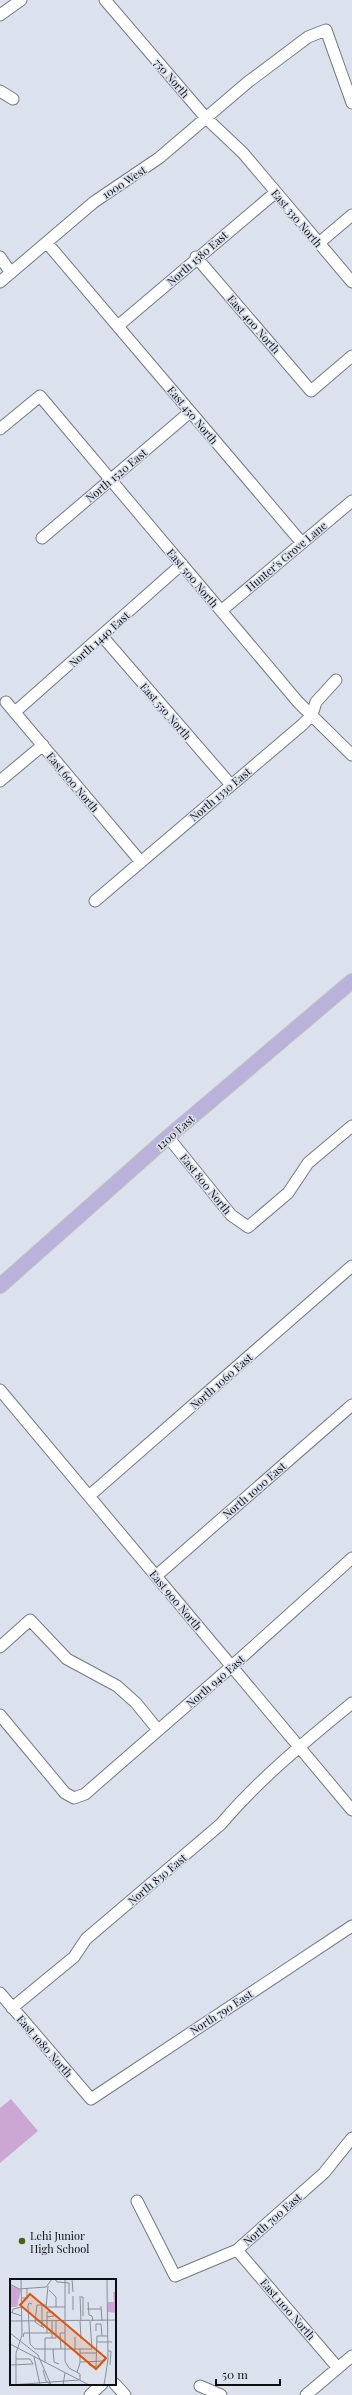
<svg xmlns="http://www.w3.org/2000/svg" width="352" height="2395" font-family="'Playfair Display',serif">
	<rect width="100%" height="100%" fill="#dce2ed"/>
	<path fill="#cda7d4" d="M11,2099L38,2131L0,2163V2108Z"/>
	<g fill="none" stroke-linecap="round" stroke-linejoin="round">
		<g stroke="#747983" stroke-width="13">
			<path id="minor" d="M105,0L206,118L243,153L352,282
				M0,15L21,0
				M0,91L13,99
				M47,243L302,543
				M319,243L352,215
				M0,257L11,273
				M196,257L311,391L352,356
				M0,282L94,202L159,158L248,82L308,37L326,30L352,103
				M119,325L276,192
				M0,429L40,396L298,702L352,755
				M42,538L190,412
				M221,611L352,501
				M102,636L231,785
				M6,702L141,862
				M15,712L182,564
				M0,781L43,745
				M95,901L302,725L312,715L316,702L336,680
				M168,1137L231,1215L248,1227L288,1193L308,1163L352,1126
				M0,1390L352,1810
				M89,1496L352,1266
				M156,1576L352,1405
				M0,1647L30,1620L67,1659L117,1686L136,1703L158,1730
				M0,1715L65,1793L74,1798L85,1794L232,1666L352,1558
				M0,1993L91,2099L352,1926
				M12,2008L74,1957L86,1939L221,1824C260,1778 306,1741 352,1703
				M137,2201L175,2276L237,2250L324,2173L352,2138
				M237,2250L338,2368
				M115,2384L125,2395
				M200,2386L221,2395
				M90,2395L102,2384
				M306,2395L352,2356"/>
		</g>
		<g stroke="#c0c1c2" stroke-width="16">
			<path id="major" d="M0,1286L168,1137L352,981"/>
		</g>
		<use href="#minor" stroke="#fff" stroke-width="11"/>
		<use href="#major" stroke="#bab2da" stroke-width="14"/>
	</g>
	<circle fill="#496314" stroke="#dce2ed" stroke-width="1.5" cx="22" cy="2241" r="4"/>
	<g text-anchor="middle" dominant-baseline="central" stroke-width="3" stroke-linejoin="round" paint-order="stroke">
		<g font-size="11" fill="#0d0f13" stroke="#dce2ed">
			<text transform="translate(172 78) rotate(49)">750 North</text>
			<text transform="translate(124 182) rotate(-33)">1000 West</text>
			<text transform="translate(297 218) rotate(50)">East 330 North</text>
			<text transform="translate(197 258) rotate(-41)">North 1580 East</text>
			<text transform="translate(254 324) rotate(49)">East 400 North</text>
			<text transform="translate(193 415) rotate(50)">East 450 North</text>
			<text transform="translate(116 475) rotate(-40)">North 1520 East</text>
			<text transform="translate(286 556) rotate(-40)">Hunter's Grove Lane</text>
			<text transform="translate(193 578) rotate(50)">East 500 North</text>
			<text transform="translate(99 639) rotate(-42)">North 1440 East</text>
			<text transform="translate(166 711) rotate(49)">East 550 North</text>
			<text transform="translate(73 782) rotate(50)">East 600 North</text>
			<text transform="translate(220 794) rotate(-40)">North 1330 East</text>
			<text transform="translate(175 1132) rotate(-41)">1200 East</text>
			<text transform="translate(206 1184) rotate(51)">East 800 North</text>
			<text transform="translate(221 1381) rotate(-41)">North 1060 East</text>
			<text transform="translate(254 1490) rotate(-41)">North 1000 East</text>
			<text transform="translate(176 1600) rotate(50)">East 900 North</text>
			<text transform="translate(215 1681) rotate(-41)">North 940 East</text>
			<text transform="translate(157 1879) rotate(-40)">North 830 East</text>
			<text transform="translate(221 2012) rotate(-33)">North 790 East</text>
			<text transform="translate(45 2046) rotate(49)">East 1080 North</text>
			<text transform="translate(272 2219) rotate(-41)">North 700 East</text>
			<text transform="translate(288 2309) rotate(49)">East 1100 North</text>
		</g>
		<g font-size="11" fill="#0d0f13" stroke="#dce2ed" text-anchor="start">
			<text x="30" y="2235">Lehi Junior<tspan x="30" dy="13">High School</tspan></text>
		</g>
	</g>
	<g transform="translate(10 2279)">
		<rect width="106" height="106" fill="#dce2ed"/>
		<path d="M0,6L11,11L7,28H0ZM103,13H106V34L98,33V23H104Z" fill="#cda7d4"/>
		<path fill="none" stroke="#898e96" stroke-width="1" d="M45,0L47,3L59,4V15M55,0V82L59,89L70,95V101M62,0L63,13M0,5L9,10L36,8L42,0M38,7L36,28H55M39,11L46,18V28M63,17V31M70,17L71,42M71,18H73V37M12,19H17V9M78,23L79,36L82,37L83,42M22,25L19,24L18,27L20,65L25,70H82L80,42M32,26V48M91,27L92,42M77,30H91M0,33L12,37M2,34L3,30L12,28M37,38L44,37L43,33H37V54M0,42L106,41M42,42V59M70,42L71,60M34,49L25,43L27,26H36M86,52V45H91L92,57M0,54L28,76L41,106M13,58L14,54H42M65,58V71M87,63H102M0,65L79,106M43,70L44,83L49,85M51,70L50,54H55M98,72H101L100,86M70,74H87M24,78L30,106M35,83V59H46V42M70,83L95,82V77M79,83V86L86,88L87,57H98M0,86L23,85L20,80H6M33,91L36,102L40,105M67,93L70,84V70M0,106L69,101M6,106V74L12,56L11,0M53,106L55,94M94,106L98,81L97,0"/>
		<path fill="#dd550c" fill-opacity="0.15" stroke="#dd550c" stroke-width="2" d="M20,15L96,79L86,90L10,26Z"/>
		<rect width="106" height="106" fill="none" stroke="#0d0f13" stroke-width="2"/>
	</g>
	<path d="M216 2379v6h64v-6" fill="none" stroke="#0d0f13" stroke-width="2"/>
	<text x="222" y="2379" font-size="12" fill="#0d0f13" stroke="#dce2ed" stroke-width="3" paint-order="stroke">50 m</text>
</svg>
